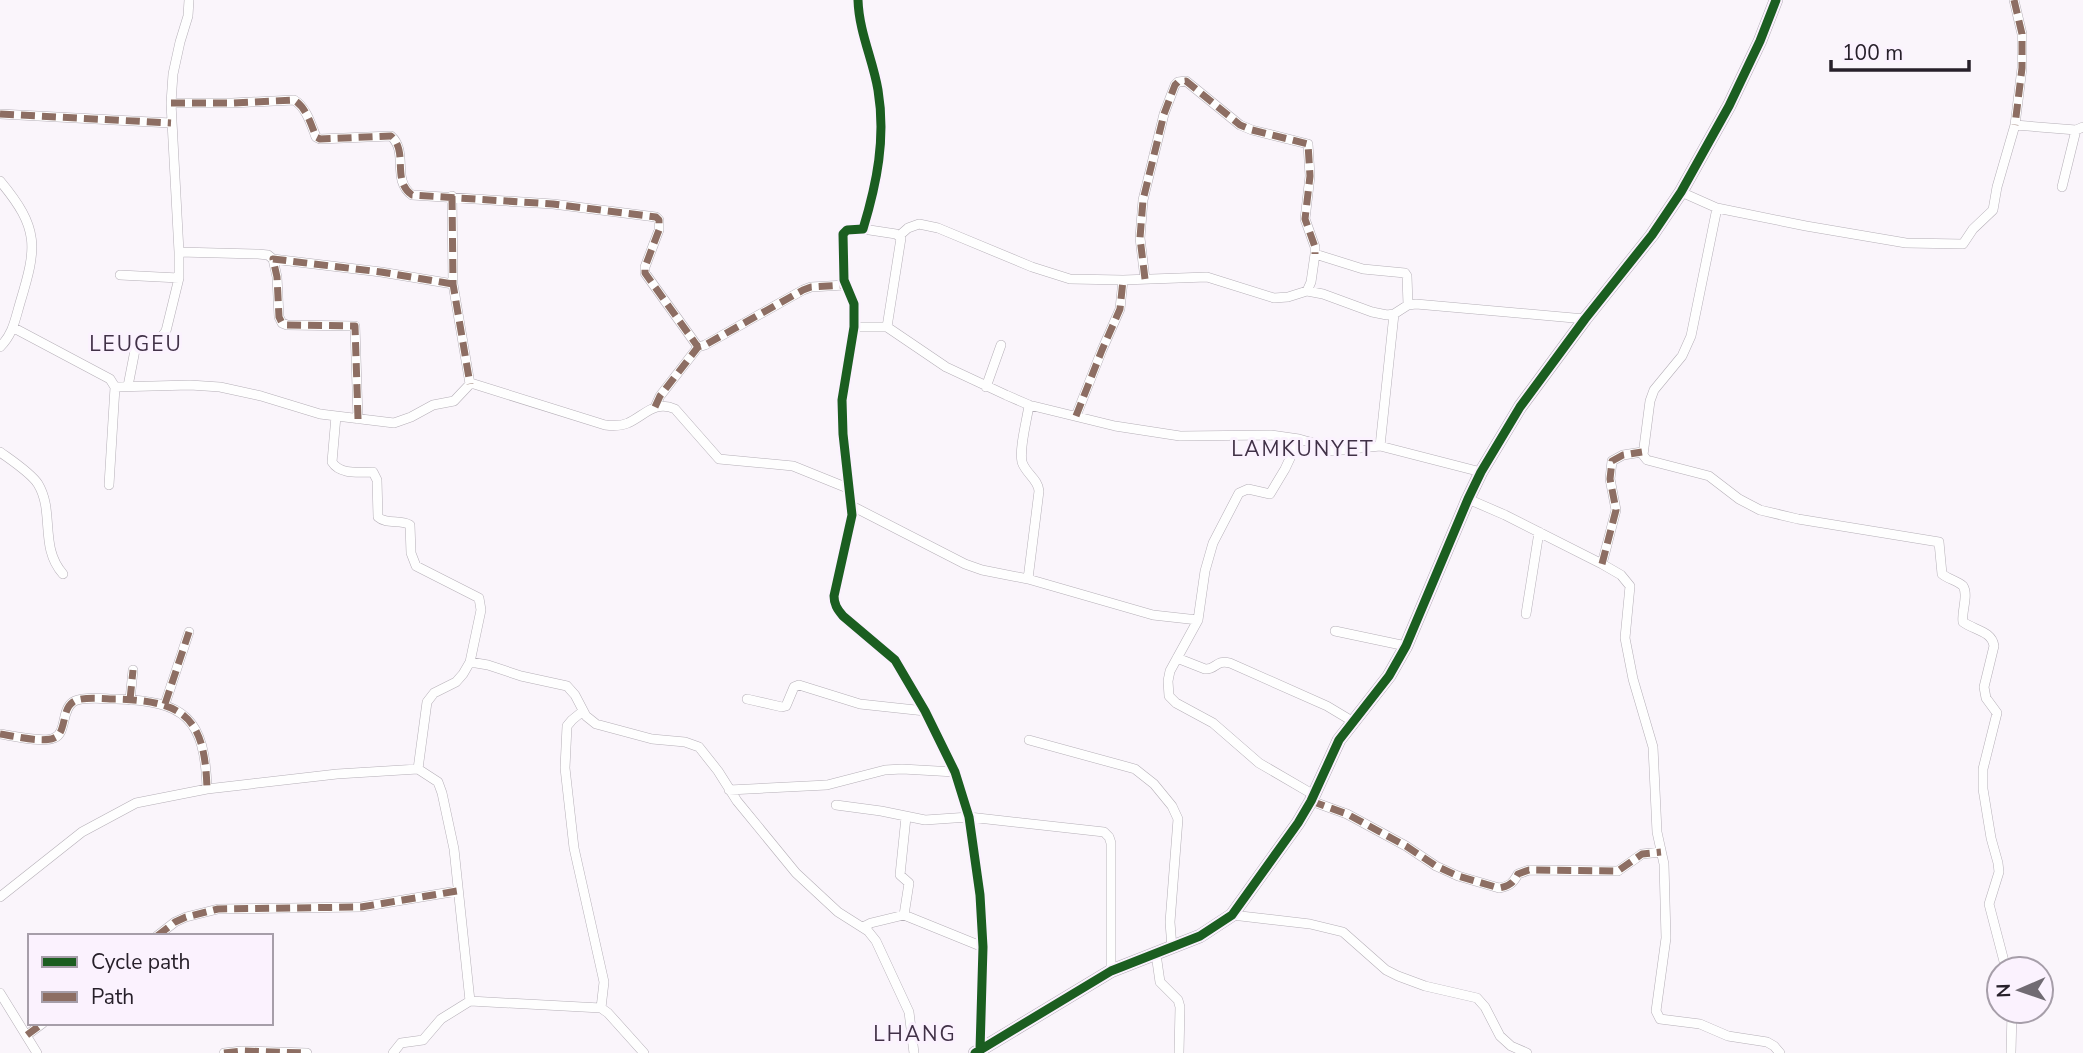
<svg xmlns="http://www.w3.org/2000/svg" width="2083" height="1053" font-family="'Nunito Sans',sans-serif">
	<rect width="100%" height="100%" fill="#faf5fb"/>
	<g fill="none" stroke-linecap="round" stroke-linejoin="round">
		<g stroke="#b5afb7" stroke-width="10">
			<path id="street" d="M858,0C859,32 873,60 878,90C886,138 877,183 863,229L847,230L843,234L844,280L854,304V327L842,400L843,434L852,515L834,596C834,604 837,609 843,616L895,660L925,711L955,772L969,817L980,895L983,947L980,1050
				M2014,0L2022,34V68L2015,125
				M171,103H232L294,100C306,107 311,124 316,137L320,139L391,136C409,152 391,180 412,195L553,204L656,217L659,220V230L645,267V273L698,347
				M0,114L171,123
				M0,181C40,229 37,247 20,303C15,320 13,334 0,347
				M2062,187L2076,130
				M1681,192L1717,208L1806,226L1906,243L1963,244L1973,229L1993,210L1997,187L2015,125L2076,130L2083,127
				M452,196L453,284L470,384
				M1717,208L1691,336L1682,356L1654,390L1650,401L1643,455L1647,460L1709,476L1739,499L1760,510L1798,519L1939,542L1942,574C1948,579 1958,581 1963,586C1969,595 1961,612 1963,622C1974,630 1992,631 1994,646L1984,687L1986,698L1997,713L1983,769V789L1991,838L1998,863L1999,872L1989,904L2006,969
				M863,229L896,234L901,238L887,327
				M899,236L908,228L919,224L938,228L1032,267L1070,279L1123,280L1207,277L1274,298L1288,297L1307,291L1323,294L1372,312L1387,315L1394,314L1408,305L1416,304L1585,319
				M179,252L258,254L268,255L273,259L381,272L453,284
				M1315,254L1363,269L1405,273L1407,276L1408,305
				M273,259L277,277L279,317L282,323L287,325L355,326L358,419
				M120,275L179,278
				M1145,279L1140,238L1143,200L1164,114L1175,85L1178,82L1186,81L1240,125L1252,130L1308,144L1310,176L1305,219L1315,247V254L1311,282L1307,291
				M854,327H887L946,367L1006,395L1029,405L1115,426L1180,436L1271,435L1299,439L1317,444L1332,451L1380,446L1481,472
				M14,328L110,379L115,387L109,485
				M128,386L136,345L139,341C150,339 160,342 166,331L179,278V252L171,103L173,74L180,42L188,16L189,0
				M115,387L190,385L220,387L261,396L320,414L394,423L411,417L433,405L454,401L470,384H474L605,425C613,426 621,426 628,423C645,415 655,400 675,409L719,459L793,466L850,489
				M986,387L1001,345
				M655,407L660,396L698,347L705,345L803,290L811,287L845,285
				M336,416L332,462C340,475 359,472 373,472L377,480L378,517C387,525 400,519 410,525L411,553L416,566L479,598L481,610L470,662
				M1076,416L1102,350L1120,309L1123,280
				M1299,439L1285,469L1270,494L1248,489L1239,493L1213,543L1205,571L1198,620L1170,671L1168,681L1169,696L1176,703L1213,723L1259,763L1314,795
				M1380,446L1394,314
				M0,452C11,460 31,473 38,484C55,512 39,547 63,574
				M1468,499L1505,515L1602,564L1621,575L1630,586L1625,638L1633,679L1653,747L1657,832L1664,864L1666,938L1656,1011L1660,1019L1700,1024L1728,1036L1767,1042L1774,1046L1780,1053
				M852,506L965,564L982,570L1028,579L1153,615L1198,620
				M1602,564L1616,510L1610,479L1612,461L1623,455L1642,452
				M1028,579L1039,491C1038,479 1026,474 1022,462C1019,448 1027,420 1029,405
				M1526,614L1539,532
				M1335,631L1406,646
				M1177,658L1205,669C1216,670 1216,659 1230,663L1327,706L1352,721
				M747,699L782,707L786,706L794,687L799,685L860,704L925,711
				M130,700L133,670
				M165,704L189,632
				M583,711L572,720L567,726L565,768L574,848L604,982L601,1008
				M0,734C13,736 43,743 54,738C67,733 61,710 73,702C81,696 105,699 116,699C185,701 205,718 207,789
				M1029,740L1135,769L1154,784L1172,806L1178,819L1170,922L1172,948
				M729,790L827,785L885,770L902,769L955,772
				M1311,801L1347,814L1406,846L1436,866L1458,876L1499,888C1510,886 1513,883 1518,874L1529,870L1618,871L1642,854L1661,852
				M836,805L881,811L925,820L969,817L1104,832L1109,837L1111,843V971
				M906,817L900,875L909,883L904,915L983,947
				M0,897L82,832L136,803L207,789L337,774L418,769
				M1232,915L1310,924L1343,932L1386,970L1398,976L1425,986L1477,998L1485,1007L1500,1036L1511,1046L1527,1053
				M863,927L871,923L904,915
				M157,936L175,922L186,917L218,909L361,907L457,891
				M1156,954L1160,982L1178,1000L1180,1007L1179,1053
				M0,993L37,1053
				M470,1001L601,1008L608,1013L644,1053
				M27,1035L43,1023
				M224,1053L242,1051L307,1053
				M393,1053L401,1043L423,1040L441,1019L470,1001L454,849L442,793L438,782L418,769L427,702L434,693L456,682L463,674L470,662L488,665L521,676L567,686L575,695L586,716L596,724L652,739L685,742L699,747L718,771L737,801L796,873L838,912L868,931L876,941L909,1012L914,1053
				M2011,1053L2012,1011"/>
		</g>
		<g stroke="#b5afb7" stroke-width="14">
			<path id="secondary" d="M975,1053L1111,971L1200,936L1232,915L1298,823L1311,801L1339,740L1389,676L1406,646L1468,499L1481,472L1520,407L1585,319L1652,235L1681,192L1729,106L1760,41L1776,0"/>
		</g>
		<use href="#street" stroke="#fefefe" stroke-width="9"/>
		<use href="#secondary" stroke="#fefefe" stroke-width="12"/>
		<path stroke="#8d6e63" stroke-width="7" stroke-dasharray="14 7" stroke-linecap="butt" d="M2014,0L2022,34V68L2015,125
			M171,103H232L294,100C306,107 311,124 316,137L320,139L391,136C409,152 391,180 412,195L553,204L656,217L659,220V230L645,267V273L698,347
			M0,114L171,123
			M452,196L453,284L470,384
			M1145,279L1140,238L1143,200L1164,114L1175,85L1178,82L1186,81L1240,125L1252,130L1308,144L1310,176L1305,219L1315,247V254
			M655,407L660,396L698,347L705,345L803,290L811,287L845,285
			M1076,416L1102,350L1120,309L1123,280
			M358,419L355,326L287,325L282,323L279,317L277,277L273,259L381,272L453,284
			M1602,564L1616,510L1610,479L1612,461L1623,455L1642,452
			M130,700L133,670
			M165,704L189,632
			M0,734C13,736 43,743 54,738C67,733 61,710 73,702C81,696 105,699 116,699C185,701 205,718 207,789
			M1311,801L1347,814L1406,846L1436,866L1458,876L1499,888C1510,886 1513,883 1518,874L1529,870L1618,871L1642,854L1661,852
			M157,936L175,922L186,917L218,909L361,907L457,891
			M27,1035L43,1023
			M224,1053L242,1051L307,1053"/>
		<g stroke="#fbf2fe" stroke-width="13">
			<path id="cycleway" d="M858,0C859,32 873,60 878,90C886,138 877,183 863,229L847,230L843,234L844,280L854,304V327L842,400L843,434L852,515L834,596C834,604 837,609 843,616L895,660L925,711L955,772L969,817L980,895L983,947L980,1050
				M975,1053L1111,971L1200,936L1232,915L1298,823L1311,801L1339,740L1389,676L1406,646L1468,499L1481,472L1520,407L1585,319L1652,235L1681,192L1729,106L1760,41L1776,0"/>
		</g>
		<use href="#cycleway" stroke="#1b5e20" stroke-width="9"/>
	</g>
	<g text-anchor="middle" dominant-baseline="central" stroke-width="6" stroke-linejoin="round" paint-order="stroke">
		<g font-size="21" letter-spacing="2" fill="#413147" stroke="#fbf2fe">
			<text x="136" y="344">LEUGEU</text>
			<text x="1303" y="449">LAMKUNYET</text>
			<text x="915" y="1034">LHANG</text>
		</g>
	</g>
	<rect x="28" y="934" width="245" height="91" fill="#fbf2fe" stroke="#a69ea9" stroke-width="2"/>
	<rect x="42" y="957" width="35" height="10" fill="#1b5e20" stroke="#a69ea9" stroke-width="2"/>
	<text x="91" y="969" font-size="21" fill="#27202a">Cycle path</text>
	<rect x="42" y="992" width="35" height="10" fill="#8d6e63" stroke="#a69ea9" stroke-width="2"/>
	<text x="91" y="1004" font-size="21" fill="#27202a">Path</text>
	<g transform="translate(2020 990) rotate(268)"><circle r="33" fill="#fbf2fe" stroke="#a69ea9" stroke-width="2"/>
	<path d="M0-5L12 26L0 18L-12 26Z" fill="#716b73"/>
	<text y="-10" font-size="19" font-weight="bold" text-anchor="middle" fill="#27202a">N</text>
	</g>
	<path d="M1831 60v10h138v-10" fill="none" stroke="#27202a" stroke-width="3.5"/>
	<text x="1842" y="60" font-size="21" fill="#27202a" stroke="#fbf2fe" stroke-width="5" paint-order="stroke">100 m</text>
</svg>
